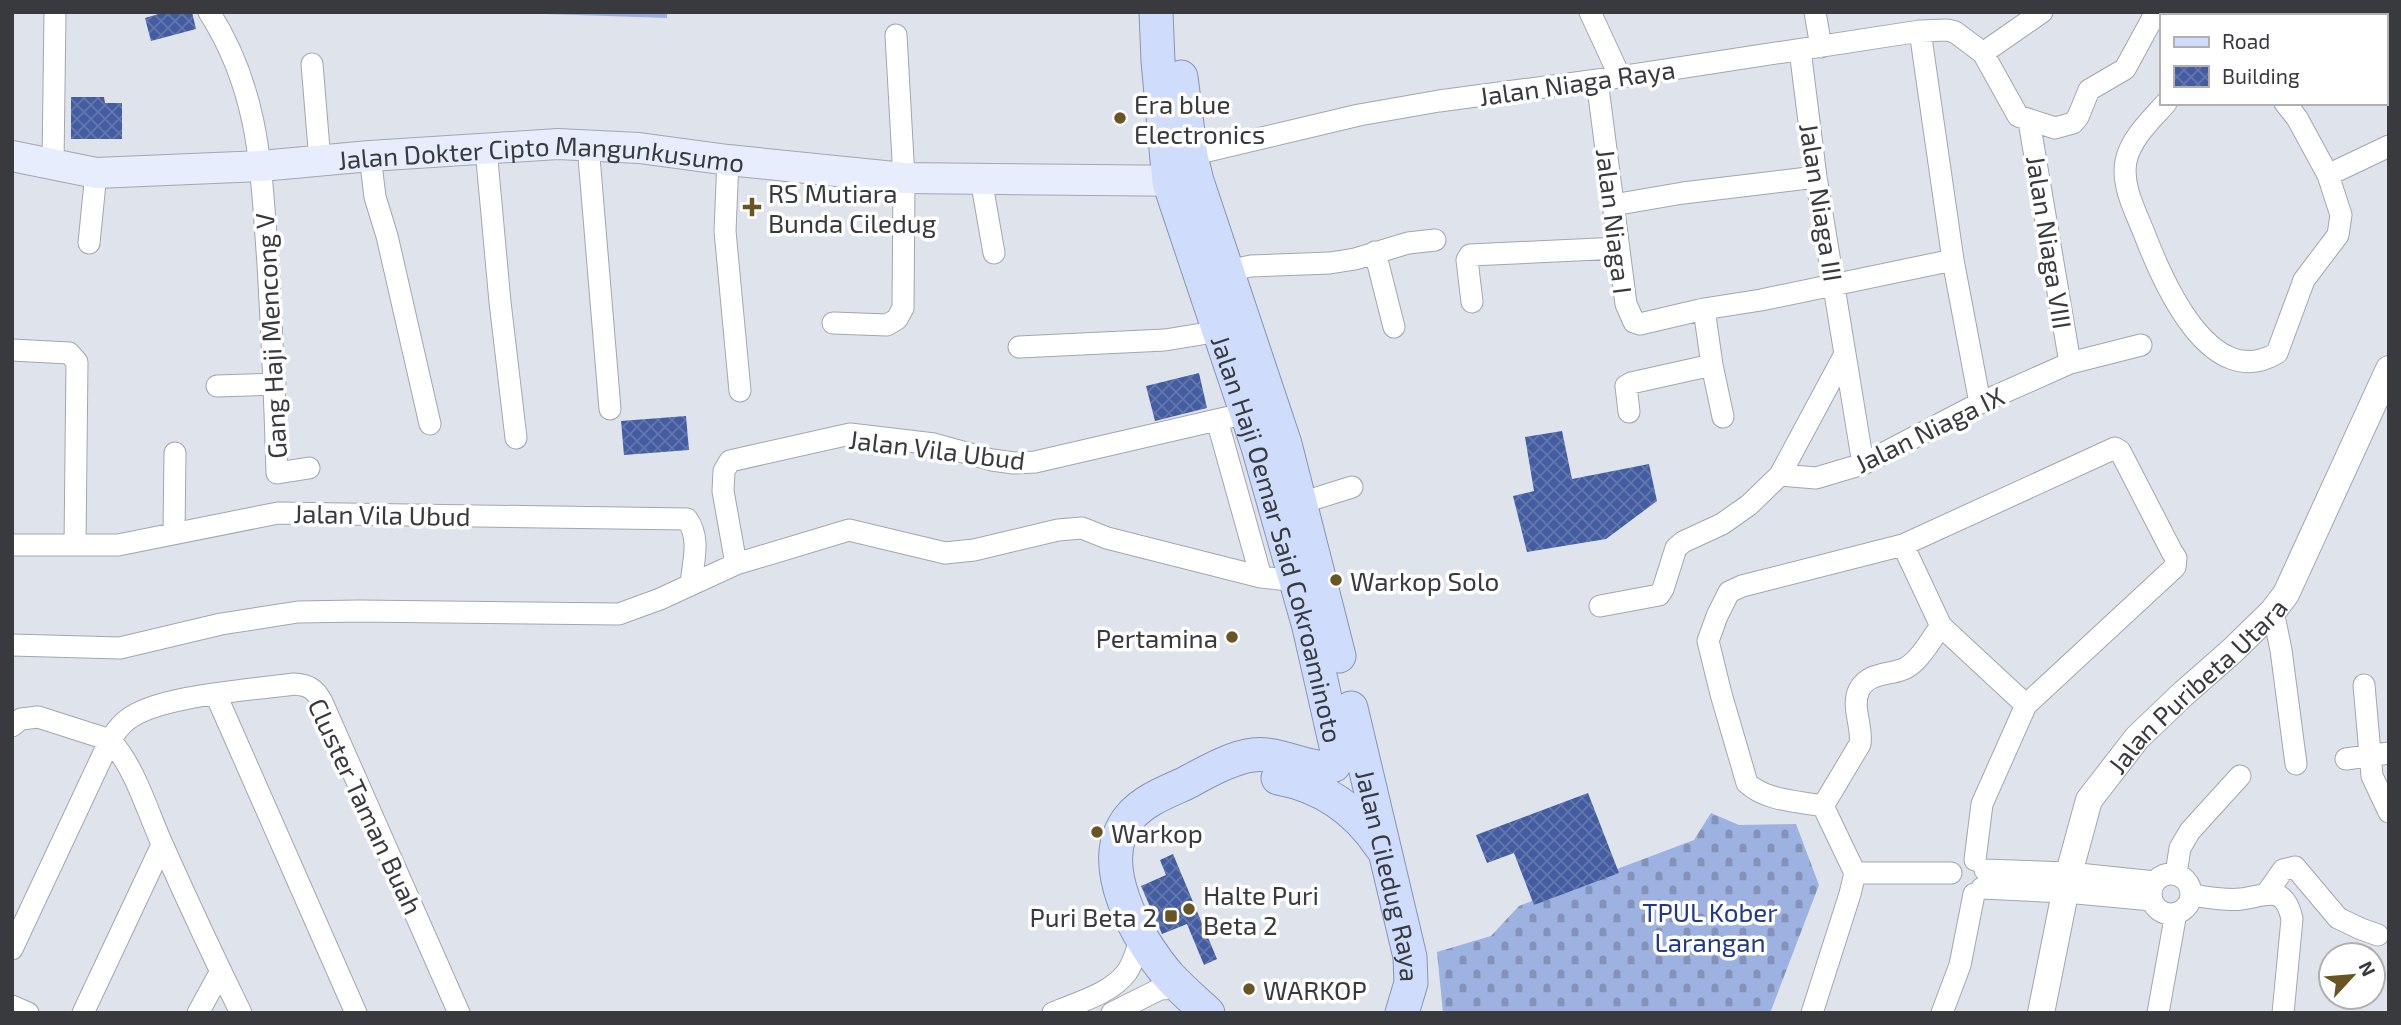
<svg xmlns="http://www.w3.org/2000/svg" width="2401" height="1025" font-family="'Exo 2',sans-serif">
	<defs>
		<pattern id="cemetery-stones" width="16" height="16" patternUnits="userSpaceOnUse" patternTransform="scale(1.75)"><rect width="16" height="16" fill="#9eb2e2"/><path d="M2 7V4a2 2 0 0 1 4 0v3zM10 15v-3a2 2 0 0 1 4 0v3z" fill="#8292b9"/></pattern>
		<pattern id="building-cross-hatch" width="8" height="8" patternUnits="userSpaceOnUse" patternTransform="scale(1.75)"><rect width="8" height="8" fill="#445da2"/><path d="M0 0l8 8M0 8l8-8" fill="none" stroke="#6477ab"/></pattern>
	</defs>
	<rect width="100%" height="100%" fill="#dfe3ec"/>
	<path fill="url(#cemetery-stones)" d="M1711,813L1739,825L1796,824L1819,885L1770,1013H1443L1437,952L1491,936L1519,906L1694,840Z"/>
	<path fill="#9eb2e2" d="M488,12H667V18Z"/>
	<path fill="url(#building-cross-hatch)" d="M165,12H192L196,29L151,41L145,18Z
		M71,97H104L105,103H122V139H71Z
		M1199,373L1207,408L1155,421L1146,386Z
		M686,416L689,450L624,455L621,421Z
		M1562,431L1572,479L1649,464L1657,501L1606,539L1527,552L1513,496L1534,491L1525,437Z
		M1588,793L1619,873L1534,905L1514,853L1487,863L1476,835Z
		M1173,854L1217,959L1204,965L1187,924L1162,934L1141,886L1166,875L1160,860Z"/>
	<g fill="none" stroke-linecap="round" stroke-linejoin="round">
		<g stroke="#a3a6af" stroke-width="23">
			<path id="minor" d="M209,12C261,93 261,173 268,264C272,334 275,403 277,473L309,468
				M1590,12L1620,77
				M1815,12L1821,47
				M2228,16L2230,12
				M2385,23L2389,30
				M1920,31L1953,260L1980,403
				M1800,50L1816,177L1863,464
				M1983,53L2042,12
				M312,64L320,161
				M1597,80L1626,304L1634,322L1640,324L1704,309L1761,300L1953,260
				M2166,103C2151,120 2131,138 2126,161C2121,187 2137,214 2146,238C2164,284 2211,393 2277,353L2304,280L2338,235L2341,215L2328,175L2389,146
				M2285,103L2297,118L2328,175
				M2029,121L2070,363
				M588,145L610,409
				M486,149L500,302L516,438
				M370,156L375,197L387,236L430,424
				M1182,157L1359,115L1439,101L1620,77L1920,31L1947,30L1955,32L1983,53L2018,116L2055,128L2073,123L2078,117L2089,90L2125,69L2156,12
				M728,160L725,231L740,391
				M53,164L55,12
				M981,179L994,253
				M1613,205L1683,193L1816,177
				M89,243L96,173
				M1375,252L1394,327
				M1227,271L1251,266L1330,263L1355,259L1408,243L1435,240
				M1472,302L1467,260L1470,255L1619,248
				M1704,309L1712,365L1723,417
				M833,323L887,325L897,319L903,308L904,178L896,35
				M1019,347L1165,340L1220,331
				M12,350L69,353L77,362L75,545
				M217,386L275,384
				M1629,412L1626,386L1631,383L1712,365
				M1217,420L1261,577
				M1780,475L1816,478L1863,464L1980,403L2070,363L2141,345
				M1301,503L1352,487
				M174,533L175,453
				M12,545H118L278,513L687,519C701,539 693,561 691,584
				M1903,545L1941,626L2026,705
				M736,564L723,491L724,471L730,461L850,434L934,444L992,460L1014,463L1035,462L1247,413
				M1600,606L1659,595L1663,589L1676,548L1683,542L1722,524L1749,505L1780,475L1845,354
				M2273,611L2281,650L2296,764
				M12,645L120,648L221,624L298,612L359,611L619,614L660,599L736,564L849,530L945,553L974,550L1058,530L1082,528L1107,538L1261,577L1305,582
				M2364,685L2372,776L2389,812
				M216,695L356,1013
				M12,726L21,719L38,717L110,740L12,949
				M2346,759L2389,753
				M1823,806L1860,744C1863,727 1851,707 1859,690C1868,673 1886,675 1901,670C1918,665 1931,639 1941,626
				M1985,870L2069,873L2155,882
				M1855,873L1823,806C1798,801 1766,801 1747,783L1721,694L1708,641L1717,616L1729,592L1742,586L1903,545L2115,448L2120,451L2172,552L2176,558L2175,567L2026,705L1982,804L1975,860
				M2176,874L2180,848L2190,831L2240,776
				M2151 894a20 20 0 1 1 40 0a20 20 0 1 1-40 0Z
				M1982,888L2066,892L2152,900
				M2267,893L2283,870L2295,867L2338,918L2361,929L2378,935
				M2191,895C2207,897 2225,901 2241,899C2266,896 2284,883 2292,919L2283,1013
				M12,1006L28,1013
				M83,1013L162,845
				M198,1013L221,971
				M241,1013C214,958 188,902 163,846C147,811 136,769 110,740C115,733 119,726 127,720C158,695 253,690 294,684C309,685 315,689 322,702L459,1013
				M1053,1013C1076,1003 1111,994 1127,972C1134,962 1137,948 1142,936
				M1112,1013L1160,989L1180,988
				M1812,1013L1850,894L1855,873H1951
				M1942,1013L1960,965L1974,894
				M2158,1013L2176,913"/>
		</g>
		<g stroke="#a3a6af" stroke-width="28">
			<g id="tertiary">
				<path id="s1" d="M2041,1013L2069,873L2089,800L2137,738L2183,694L2232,651L2273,611L2286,594L2389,369"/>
			</g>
		</g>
		<g stroke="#a3a6af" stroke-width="32">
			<g id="secondary">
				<path id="s2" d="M12,156L96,173L261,166L370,156L558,144L639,148L728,160L904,178L1194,181"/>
			</g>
		</g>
		<g stroke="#8694b7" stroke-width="35">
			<g id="primary">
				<path id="s3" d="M1156,12L1158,61L1169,182L1258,447L1309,627L1338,755L1334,765L1326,768C1301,767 1278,752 1253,755C1232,757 1203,774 1184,784C1166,792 1143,801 1130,817C1092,862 1138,940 1169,976C1181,989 1195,1001 1208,1013"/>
				<path d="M1181,77L1191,156L1197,181L1285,444L1339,656"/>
				<path id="s4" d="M1351,708L1410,957L1411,983L1402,1013"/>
				<path d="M1278,778C1322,786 1356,809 1381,847"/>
			</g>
		</g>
		<use href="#minor" stroke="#fff" stroke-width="21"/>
		<use href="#tertiary" stroke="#fff" stroke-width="26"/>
		<use href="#secondary" stroke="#e7edfd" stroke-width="30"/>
		<use href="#primary" stroke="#cfdcfb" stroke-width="33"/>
	</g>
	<g fill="#695524" stroke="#fff" stroke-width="2.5">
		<circle cx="1120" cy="118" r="7"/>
		<path d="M748.5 196.5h7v7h7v7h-7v7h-7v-7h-7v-7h7z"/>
		<circle cx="1336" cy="580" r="7"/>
		<circle cx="1232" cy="637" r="7"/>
		<circle cx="1097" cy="832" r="7"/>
		<circle cx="1189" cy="909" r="7"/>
		<rect x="1164" y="909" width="14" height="14" rx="3.5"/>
		<circle cx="1249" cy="989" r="7"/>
	</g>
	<g text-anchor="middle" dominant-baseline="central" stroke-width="7" stroke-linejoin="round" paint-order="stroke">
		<g font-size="26" fill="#393a3e" stroke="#fff">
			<text transform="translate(1577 82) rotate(-8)">Jalan Niaga Raya</text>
			<text stroke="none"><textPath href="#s2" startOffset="532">Jalan Dokter Cipto Mangunkusumo</textPath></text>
			<text transform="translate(1822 202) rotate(81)">Jalan Niaga III</text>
			<text transform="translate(1615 221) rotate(83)">Jalan Niaga I</text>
			<text transform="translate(2050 242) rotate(81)">Jalan Niaga VIII</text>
			<text transform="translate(270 336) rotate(-93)">Gang Haji Mencong V</text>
			<text transform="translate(1929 429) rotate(-26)">Jalan Niaga IX</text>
			<text transform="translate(937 449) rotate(7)">Jalan Vila Ubud</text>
			<text transform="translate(382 514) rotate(1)">Jalan Vila Ubud</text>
			<text stroke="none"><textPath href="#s3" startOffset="544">Jalan Haji Oemar Said Cokroaminoto</textPath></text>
			<text stroke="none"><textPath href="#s1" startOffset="376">Jalan Puribeta Utara</textPath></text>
			<text transform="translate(366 806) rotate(65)">Cluster Taman Buah</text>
			<text stroke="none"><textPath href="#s4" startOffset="172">Jalan Ciledug Raya</textPath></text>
		</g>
		<g font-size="26" fill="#393a3e" stroke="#fff" text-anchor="start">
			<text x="1134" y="103">Era blue<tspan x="1134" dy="30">Electronics</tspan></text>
			<text x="768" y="192">RS Mutiara<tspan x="768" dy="30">Bunda Ciledug</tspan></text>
			<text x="1350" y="580">Warkop Solo</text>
			<text x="1218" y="637" text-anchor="end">Pertamina</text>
			<text x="1111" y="832">Warkop</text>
			<text x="1203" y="894">Halte Puri<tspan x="1203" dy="30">Beta 2</tspan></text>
			<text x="1157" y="916" text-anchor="end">Puri Beta 2</text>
			<text x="1263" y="989">WARKOP</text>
		</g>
		<g font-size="26" fill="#1f378c" stroke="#fff">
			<text x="1710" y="911">TPUL Kober<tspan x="1710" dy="30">Larangan</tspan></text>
		</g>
	</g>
	<rect width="2401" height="1025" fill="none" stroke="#393a3e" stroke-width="28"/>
	<rect x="2160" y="14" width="228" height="91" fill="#ffffff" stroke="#b0b0b2" stroke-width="2"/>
	<rect x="2174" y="37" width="35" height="10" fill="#cfdcfb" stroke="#b0b0b2" stroke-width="2"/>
	<text x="2222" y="49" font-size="21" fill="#393a3e">Road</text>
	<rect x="2174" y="66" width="35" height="21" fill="url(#building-cross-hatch)" stroke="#b0b0b2" stroke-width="2"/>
	<text x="2222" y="84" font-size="21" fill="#393a3e">Building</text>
	<g transform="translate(2352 976) rotate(64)"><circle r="33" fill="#ffffff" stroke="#b0b0b2" stroke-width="2"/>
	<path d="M0-5L12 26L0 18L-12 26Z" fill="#695524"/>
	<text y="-10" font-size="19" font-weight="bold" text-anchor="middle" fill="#393a3e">N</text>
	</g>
</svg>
